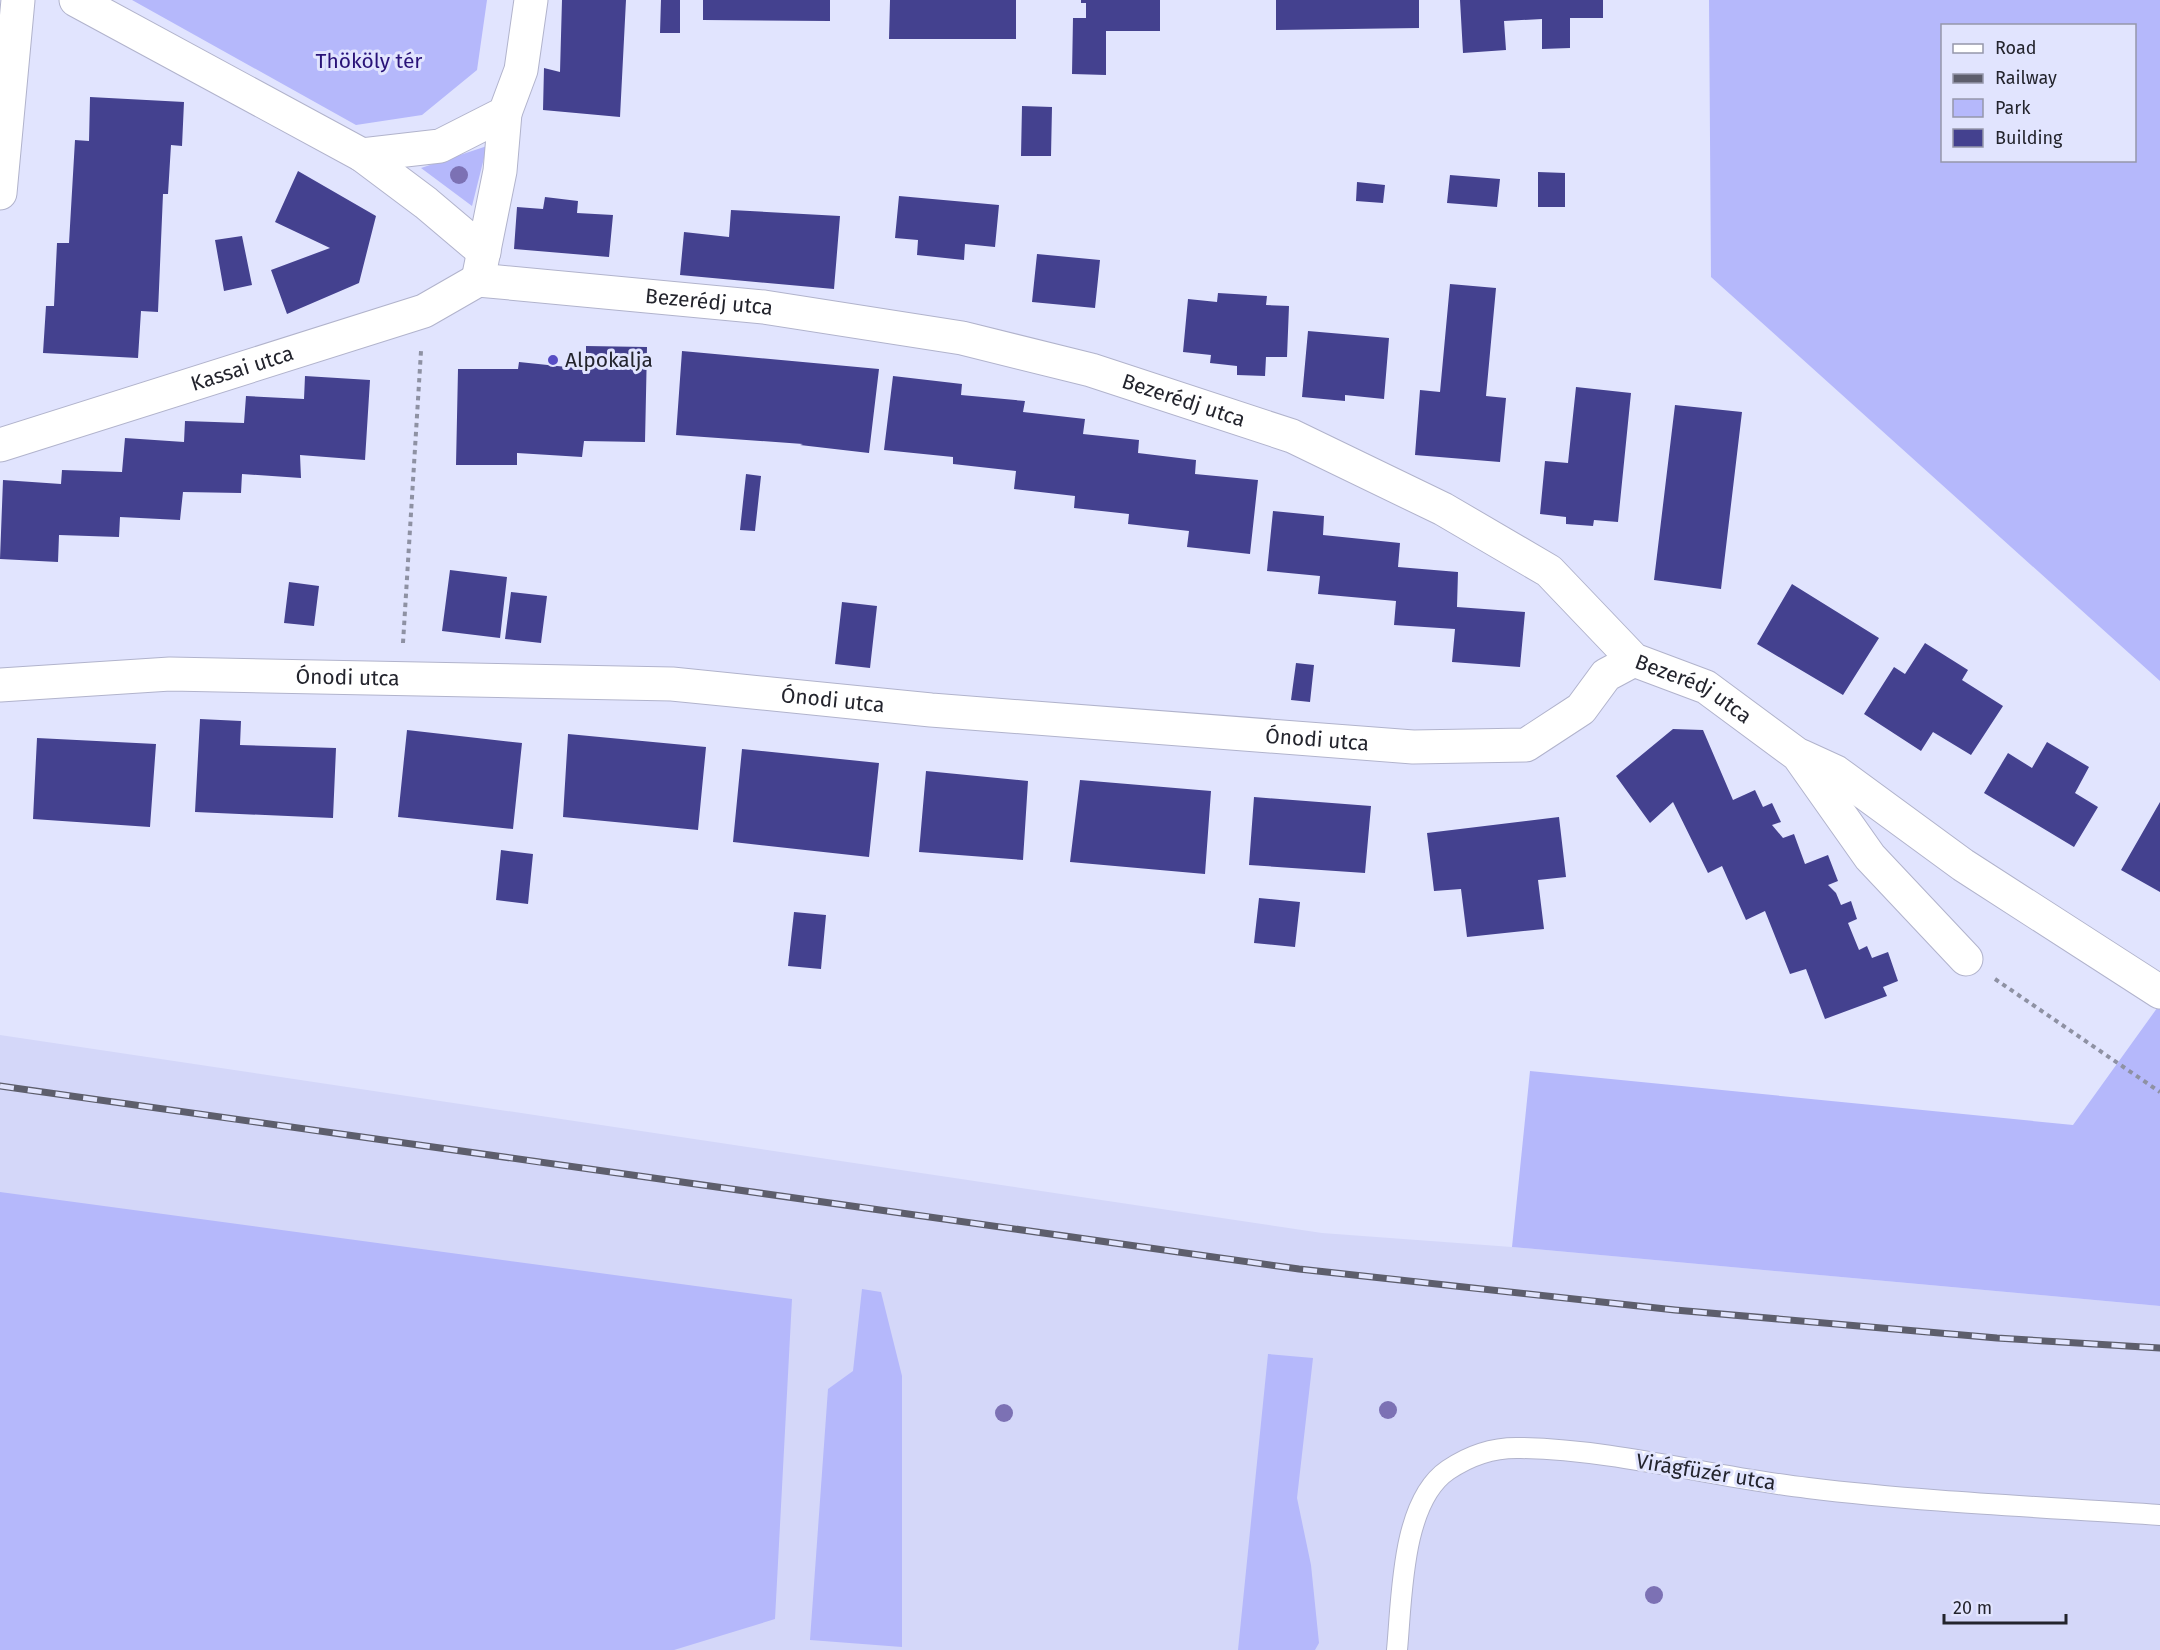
<svg xmlns="http://www.w3.org/2000/svg" width="2160" height="1650" font-family="'Fira Sans',sans-serif">
	<rect width="100%" height="100%" fill="#e1e4fe"/>
	<path fill="#d4d7f9" d="M0,1035L1322,1233L1512,1247L2160,1306V1650H0Z"/>
	<path fill="#b5b8fb" fill-rule="evenodd" d="M132,0H487L477,70L422,115L356,125Z
		M1709,0H2160V681L1711,277ZM1942,26H2134V160H1942Z
		M487,146L472,206L421,168Z
		M2160,1004V1306L1512,1247L1530,1071L2073,1125Z
		M0,1192L792,1299L775,1619L674,1650H0Z
		M862,1289L881,1292L902,1376V1647L810,1640L828,1389L853,1371Z
		M1268,1354L1313,1358L1297,1498L1311,1565L1319,1643L1315,1650H1238Z"/>
	<path fill="#44418f" d="M562,0H626L620,117L543,110L544,68L560,72Z
		M661,0H680V33H660Z
		M703,0H830V21L703,20Z
		M890,0H1016V39H889Z
		M1081,0H1160V31H1106V75L1072,74L1073,18H1086V3H1081Z
		M1276,0H1419V28L1276,30Z
		M1460,0H1603V18H1570V48L1542,49V19L1504,21L1506,50L1463,53Z
		M90,97L184,102L182,146L171,145L168,194H163L158,312L141,311L138,358L43,353L46,306H54L57,243H69L75,140L89,141Z
		M1022,106L1052,107L1051,156H1021Z
		M298,171L376,216L359,283L287,314L271,270L330,248L275,222Z
		M1538,172L1565,173V207H1538Z
		M1450,175L1500,179L1497,207L1447,203Z
		M1357,182L1385,185L1383,203L1356,201Z
		M899,196L999,205L995,247L965,244L964,260L917,255L918,240L895,238Z
		M545,197L578,201L577,213L613,215L609,257L514,249L517,207L543,209Z
		M731,210L840,216L834,289L680,275L684,232L729,237Z
		M242,236L252,285L224,291L215,240Z
		M1037,254L1100,260L1095,308L1032,302Z
		M1450,284L1496,288L1486,396L1506,398L1500,462L1415,455L1420,390L1440,392Z
		M1218,293L1267,296L1266,305L1289,306L1287,357H1266L1265,376L1237,375V366L1210,363L1211,355L1183,352L1188,299L1217,302Z
		M1308,331L1389,338L1384,399L1345,395V401L1302,397Z
		M586,346L647,347L645,442L584,441L582,457L517,453V465H456L458,369H518L519,362L586,369Z
		M682,351L879,369L869,453L800,445L803,444L676,435Z
		M305,376L370,380L365,460L300,455L301,478L242,474L241,493L183,492L180,520L120,517L119,537L59,535L58,562L0,559L3,480L61,484L62,470L122,472L125,438L184,442L185,421L244,423L246,396L304,399Z
		M893,376L962,384L961,395L1025,401L1023,412L1085,419L1083,434L1139,440L1138,453L1196,460L1195,474L1258,480L1250,554L1187,547L1189,531L1128,524L1129,514L1074,508L1075,496L1014,489L1016,471L953,464V457L884,450Z
		M1576,387L1631,393L1618,522L1594,520L1593,526L1566,524V517L1540,514L1545,461L1568,463Z
		M1675,405L1742,412L1721,589L1654,580Z
		M746,474L761,476L755,531L740,530Z
		M1273,511L1324,516L1323,535L1400,543L1398,567L1458,572L1457,607L1525,612L1520,667L1452,662L1455,629L1394,625L1396,601L1318,594L1320,576L1267,571Z
		M450,570L507,577L500,638L442,631Z
		M289,582L319,586L314,626L284,623Z
		M1792,584L1879,638L1843,695L1757,644Z
		M511,592L547,596L541,643L505,639Z
		M842,602L877,606L870,668L835,664Z
		M1925,643L1968,670L1962,680L2003,706L1971,755L1933,732L1921,751L1864,714L1894,667L1905,674Z
		M1296,663L1314,665L1310,702L1291,700Z
		M200,719L241,721L240,745L336,748L333,818L195,812Z
		M1673,729L1703,730L1733,800L1755,790L1763,807L1772,803L1781,822L1772,825L1783,838L1794,834L1805,864L1828,855L1838,881L1828,885L1836,893L1841,905L1851,901L1857,919L1848,923L1859,950L1867,946L1872,958L1888,952L1898,981L1883,987L1887,996L1825,1019L1806,969L1790,974L1765,911L1746,920L1722,866L1708,873L1673,802L1650,823L1616,776Z
		M407,730L522,743L513,829L398,817Z
		M568,734L706,747L698,830L563,817Z
		M37,738L156,744L150,827L33,819Z
		M2047,742L2089,767L2075,793L2098,807L2074,847L1984,793L2008,753L2032,768Z
		M742,749L879,763L869,857L733,842Z
		M926,771L1028,781L1023,860L919,852Z
		M1080,780L1211,791L1205,874L1070,862Z
		M1254,797L1371,806L1365,873L1249,865Z
		M2160,802V892L2121,870Z
		M1559,817L1566,877L1538,880L1544,929L1467,937L1461,889L1434,891L1427,833Z
		M501,850L533,854L528,904L496,900Z
		M1259,898L1300,902L1295,947L1254,943Z
		M794,912L826,915L821,969L788,966Z"/>
	<g fill="none" stroke-linecap="round" stroke-linejoin="round">
		<g stroke="#b1b3cc" stroke-width="22">
			<path id="service" d="M1397,1650C1402,1599 1401,1502 1448,1470C1470,1455 1494,1447 1521,1448C1618,1450 1712,1477 1808,1488C1924,1502 2043,1507 2160,1515"/>
		</g>
		<g stroke="#b1b3cc" stroke-width="35">
			<g id="minor">
				<path d="M76,0L362,155L440,146L505,113L521,70L531,0"/>
				<path d="M362,155L426,203L484,252"/>
				<path d="M0,193L18,0"/>
				<path id="s1" d="M478,280L764,307L962,338L1091,370L1292,436L1443,509L1549,571L1634,660L1706,687L1798,755L1870,857L1966,959"/>
				<path d="M478,280L500,171L505,113"/>
				<path id="s2" d="M0,445L424,311L478,280"/>
				<path id="s3" d="M0,685L170,674L672,684L931,710L1413,747L1526,745L1581,709L1606,675L1634,660"/>
				<path d="M1801,756L1836,772L1963,865L2160,992"/>
			</g>
		</g>
		<path stroke="#8e91a3" stroke-width="4" stroke-dasharray="4.5 4.5" stroke-linecap="butt" d="M403,643L421,351
			M1995,979L2160,1092"/>
		<use href="#service" stroke="#fff" stroke-width="20"/>
		<use href="#minor" stroke="#fff" stroke-width="33"/>
		<g stroke="#5d5e6c" stroke-width="7">
			<path id="rail" d="M0,1086L1299,1269L1675,1310L1997,1338L2160,1348"/>
		</g>
		<use href="#rail" stroke="#e1e4fe" stroke-width="4.5" stroke-dasharray="14" stroke-linecap="butt"/>
	</g>
	<g fill="#7c71b4">
		<circle cx="459" cy="175" r="9"/>
		<circle cx="1388" cy="1410" r="9"/>
		<circle cx="1004" cy="1413" r="9"/>
		<circle cx="1654" cy="1595" r="9"/>
	</g>
	<circle fill="#574dc4" stroke="#e1e4fe" stroke-width="2" cx="553" cy="360" r="6"/>
	<g text-anchor="middle" dominant-baseline="central" stroke-width="6" stroke-linejoin="round" paint-order="stroke">
		<g font-size="21" fill="#291378" stroke="#e1e4fe">
			<text x="369" y="61">Thököly tér</text>
		</g>
		<g font-size="21" fill="#23242d" stroke="#e1e4fe">
			<text stroke="none"><textPath href="#s1" startOffset="232">Bezerédj utca</textPath></text>
			<text stroke="none"><textPath href="#s2" startOffset="254">Kassai utca</textPath></text>
			<text stroke="none"><textPath href="#s1" startOffset="718">Bezerédj utca</textPath></text>
			<text stroke="none"><textPath href="#s3" startOffset="348">Ónodi utca</textPath></text>
			<text stroke="none"><textPath href="#s1" startOffset="1312">Bezerédj utca</textPath></text>
			<text stroke="none"><textPath href="#s3" startOffset="834">Ónodi utca</textPath></text>
			<text stroke="none"><textPath href="#s3" startOffset="1320">Ónodi utca</textPath></text>
			<text transform="translate(1706 1472) rotate(9)">Virágfüzér utca</text>
		</g>
		<g font-size="21" fill="#23242d" stroke="#e1e4fe" text-anchor="start">
			<text x="565" y="360">Alpokalja</text>
		</g>
	</g>
	<rect x="1941" y="24" width="195" height="138" fill="#e1e4fe" stroke="#9597aa" stroke-width="1.5"/>
	<rect x="1953" y="44" width="30" height="9" fill="#ffffff" stroke="#9597aa" stroke-width="1.5"/>
	<text x="1995" y="54" font-size="18" fill="#23242d">Road</text>
	<rect x="1953" y="74" width="30" height="9" fill="#5d5e6c" stroke="#9597aa" stroke-width="1.5"/>
	<text x="1995" y="84" font-size="18" fill="#23242d">Railway</text>
	<rect x="1953" y="99" width="30" height="18" fill="#b5b8fb" stroke="#9597aa" stroke-width="1.5"/>
	<text x="1995" y="114" font-size="18" fill="#23242d">Park</text>
	<rect x="1953" y="129" width="30" height="18" fill="#44418f" stroke="#9597aa" stroke-width="1.5"/>
	<text x="1995" y="144" font-size="18" fill="#23242d">Building</text>
	<path d="M1944 1614v9h122v-9" fill="none" stroke="#23242d" stroke-width="3"/>
	<text x="1953" y="1614" font-size="18" fill="#23242d" stroke="#e1e4fe" stroke-width="4.5" paint-order="stroke">20 m</text>
</svg>
